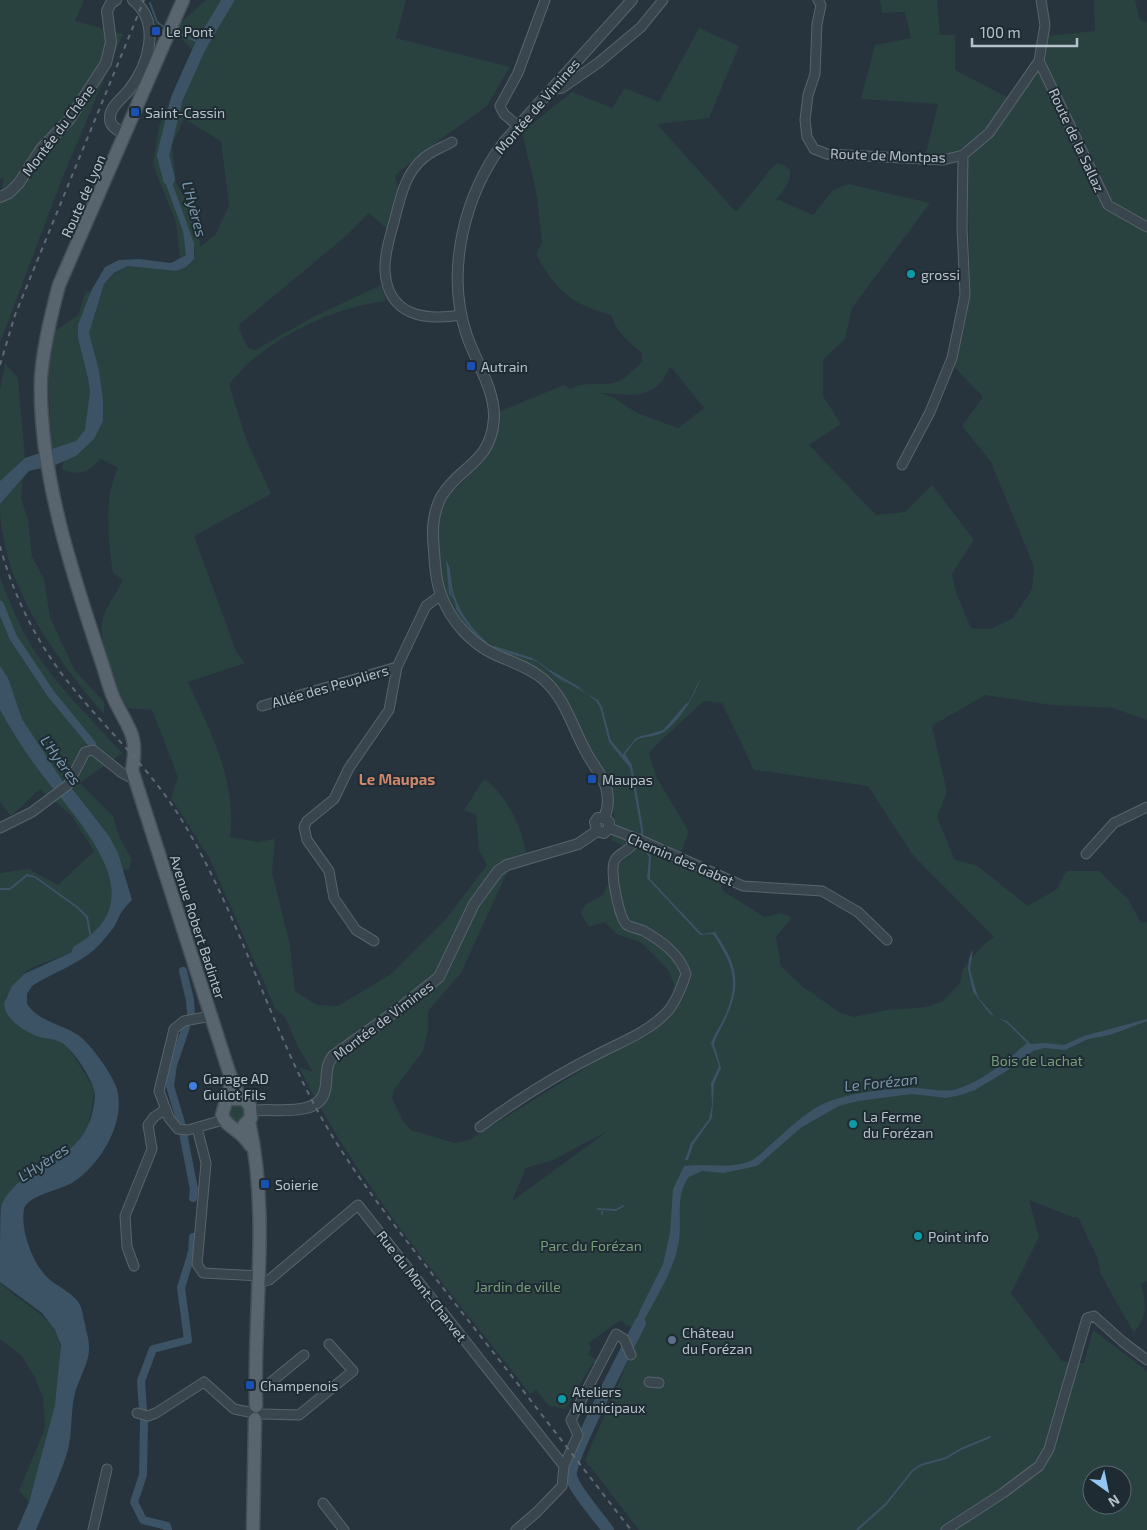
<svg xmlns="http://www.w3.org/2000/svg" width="1147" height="1530" font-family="'Exo 2',sans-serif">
	<rect width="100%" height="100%" fill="#27343e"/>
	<path fill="#29413f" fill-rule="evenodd" d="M0,0H84L75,21L123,34L62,179L0,343V200L4,178L0,179Z
		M206,0H406L396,38L510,67L487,106L419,155L395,176L399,191L388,230L369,213L345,237L240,324L239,329L248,348L255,350L313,317L381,285L386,301C340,306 289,330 253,359C244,366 237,376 229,384L246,439L271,494L194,536L236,651L245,663L188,682C210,730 237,782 230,837L257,842L275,839L272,872L290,945L295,991L317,1005L338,1006L391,974L446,919L487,865L479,850L476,815L464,810L484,779C507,795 522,827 526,854L514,857L461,973L428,1011V1031L423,1051L394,1090L392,1098L403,1121L411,1130L455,1143L469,1140L606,1055L649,1035L672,1014L674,984L668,970L642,943L617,934L605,922L589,927L580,912L586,904L603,895L616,866L634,852L611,840L616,828L610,787L549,680L495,655L454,617L434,561L439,506L484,460L497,430L498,412L564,385L570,389C585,380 600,387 617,382C625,379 635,368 642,362V353C629,342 616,332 611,315C571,304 555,290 536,254L542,243L537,196L522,132L572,92L612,108L625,88L659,102L699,28L739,46L709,118L657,124L736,212L775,164H782L790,170C792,182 782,192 775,201L779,200L813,215L833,190L848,184L930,203L852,308L845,339L823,360V396L841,424L809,445L876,515L905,512L932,485L974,540L952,574L956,592L971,628L990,629L1013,618L1032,589L1034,567L991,462L962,426L983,397L954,367L963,333L970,286L967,160L990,137L1045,58L1048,36L1095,31L1094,0H1135L1140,20L1147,22V720L1113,708L1051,705L985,695L932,726L947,792L937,817L955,860L976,865L1028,906L1057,889L1066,871H1099L1128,899L1141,923L1147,922V1281L1141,1284C1147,1306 1147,1315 1134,1333L1100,1273L1098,1259L1078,1217H1072L1029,1200L1039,1237L1011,1293L1062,1361L1084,1363L1093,1330L1147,1371V1530H639L585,1460L635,1345L630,1334L632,1327L626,1325L621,1320L588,1343L591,1348L588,1354L599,1361L596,1365L593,1363L565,1409L549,1406L536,1390L530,1394C449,1289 358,1187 299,1067L313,1072L299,1049L285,1017L275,1008L210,859L171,798L178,777L152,710L125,708C115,688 99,644 102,622C103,612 118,590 123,580L113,573C108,539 103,500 118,468L101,459C87,472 81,477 62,469L67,444L51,450L48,363L53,332L78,315L86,291L100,294L104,284L113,275L128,266L176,271L194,259L195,250L180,258L176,222L153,165L159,126L192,49L181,38L179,24ZM184,119L221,141L229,205L216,234L200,247L197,221L190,200L182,193L176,183L172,145ZM671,367L704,408L678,428L637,413L613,397L599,393C621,393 646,402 663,380C666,375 667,371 671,367ZM704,701L722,703L754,770L868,786L912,854L994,937L981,947L963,969L960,983L943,1001L926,1007L888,1010L853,1017L839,1012L802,986L781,966L776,937L792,917L780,913L765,917L723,891L721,882L681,860V852L689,832L657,778L649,754L654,747ZM608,1131L512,1201L526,1168L553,1160ZM1092,1475H1122V1505H1092Z
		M880,0H937L940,35H955V70L1009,98C983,132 971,155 925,157L938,104L861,99L875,45L911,38L905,12L882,13Z
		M5,363L18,378L25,458L0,481V390Z
		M23,478L21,499L28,520L32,557L44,579L50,617L74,669L104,702V714C55,658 0,582 0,504Z
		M0,577C9,601 19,625 32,647C57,686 91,719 122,753L80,783L113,816L119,836L132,860L129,870L114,869C126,907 105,938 70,953C58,959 42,962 30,969C19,976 12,987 5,999L68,1047L95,1090L88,1127L77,1144L57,1160L19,1183L0,1207V873L29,869L58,885L94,851L71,815L40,789L11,816L0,802Z
		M229 1113a8 8 0 1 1 16 0a8 8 0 1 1-16 0Z
		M0,1282C16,1300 40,1308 54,1329C77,1362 38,1464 29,1502L19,1491L45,1428L43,1397L34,1376L22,1356L0,1339Z"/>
	<path fill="#3b5364" d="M170,163L173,185L194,243V259L186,267L176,271L128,266L114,273L104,284L89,333L99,370L103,400V421L94,439L76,456L55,465L29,471L0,504V481L25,458L76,441L85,430L90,392L88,378L78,338V325L91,291L105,267L119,260L139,259L171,263L186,255L183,231L159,165Z
		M446,559L450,569L451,594L456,599L457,608L472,631L485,639L488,644L502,651L536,660L564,681L598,700L602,707L609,740L622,755L636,738L663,730L690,700L701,677C695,696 681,719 664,732C657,737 646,736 638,739C633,741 629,750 625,754L632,765L643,828V843L651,856L650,879L701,933L704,934L715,932C735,962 743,981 727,1016C723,1026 717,1034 714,1044L721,1068L714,1084L712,1118L693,1145L688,1160H685L691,1143L709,1119L712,1105L711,1083L719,1066L711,1043C714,1035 718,1029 722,1022C740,985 735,967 713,934L700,935L647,878L649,857L640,842L641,830L630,768L609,742L601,709L596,701L582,690L562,681L536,661L502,652L488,645L485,639L472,632L456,609L455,600L449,594Z
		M0,666L8,678L22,719L67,788L74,791L109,836L118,853L132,900C117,914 111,935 95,949C77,965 52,973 32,986L27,994V1004C38,1021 61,1024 78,1035C90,1043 113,1075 117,1089C126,1123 100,1165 72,1183C59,1190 27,1196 24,1209C20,1230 33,1265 49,1279C57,1286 76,1295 80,1305C83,1311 83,1318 85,1324C86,1331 89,1339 89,1346C90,1362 79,1378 75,1393C70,1412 73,1434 67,1453C59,1479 46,1505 36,1530H17L29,1502L55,1405L61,1345L55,1330L42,1313L0,1282C0,1268 0,1216 1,1206C25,1155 89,1170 95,1096C96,1084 73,1049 62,1043C56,1039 48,1039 40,1037C26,1033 4,1019 4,1003L12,986L24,974L92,943L111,919L116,906L119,891L115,873L102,844L15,725L0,697Z
		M973,949L970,970L978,997L995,1017L1007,1021L1031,1044L1045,1043L1064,1045L1084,1036L1147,1019V1021L1110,1035L1088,1039L1065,1050L1044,1048L1033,1051L1005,1072L975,1090L961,1095L946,1098L912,1094L858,1101L839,1106L802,1127L757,1166L724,1173L702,1171L689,1177C675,1195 682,1219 679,1241C673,1277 649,1306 636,1338L631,1335L640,1310L663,1264L670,1233L673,1189L684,1166C706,1163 727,1169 748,1162C756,1159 763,1152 769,1146C788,1130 806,1110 830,1101C855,1092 889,1088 916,1088C930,1088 943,1093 957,1089C983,1081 1007,1060 1027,1043L1007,1023L990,1014L973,992L968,969L969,958Z"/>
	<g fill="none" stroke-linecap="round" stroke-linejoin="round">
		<path stroke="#3b5364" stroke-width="2" d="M150,3L157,22L165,28
			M174,31L196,41L200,47
			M450,576C451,603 467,626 487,644
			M494,647L532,659
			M550,671L579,688
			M601,707L610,741L621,754
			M676,717L686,705
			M641,737L651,735
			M0,889H10L27,875L35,877L77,907L87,917L92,943
			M598,1209L616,1210L623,1206
			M602,1212V1214
			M857,1530L886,1504L913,1470L921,1465L946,1458L961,1449L990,1437"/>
		<path stroke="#3b5364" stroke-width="8" d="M0,605L13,637L51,694L92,744
			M183,971L190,1000L191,1013
			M186,1027L173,1065L170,1086L181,1123L194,1189L193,1198
			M143,1410L141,1381L153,1349L188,1340L181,1288L192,1252L193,1237
			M144,1421L143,1475L134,1502L143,1520L167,1526L168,1530"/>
		<path stroke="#3b5364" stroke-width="12" d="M169,179L163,155L177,98L200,47L228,0
			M0,697C15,726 33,754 54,780C94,830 161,903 78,951
			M608,1530C600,1519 573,1488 571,1476C568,1459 629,1346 640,1323"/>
		<g stroke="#58646c" stroke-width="11">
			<path id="minor" d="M818,0L821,5L817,24L815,74L808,95L805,120L807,137L814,149L827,154L943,160L963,155L989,133L1039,61L1045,25L1041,0
				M1039,61L1108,205L1147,227
				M550,90L562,88L598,63L641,27L663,0
				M518,126L504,114L500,106L518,73L545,0
				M452,142C443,147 432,151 425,157C405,172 400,199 394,222C390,237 384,255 385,271C388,316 425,321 461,315
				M902,465L930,412L952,358L965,295L962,227L963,155
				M262,706L397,667
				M0,828L32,812L68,785L85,752L93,750L122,773L135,780
				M609,828L645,842L743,886L822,891L858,912L887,940
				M1086,854L1114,823L1147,807
				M374,941L356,930L334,898L329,871L307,840L304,827L307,821L334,799L349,768L389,710L397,667L426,606L441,595
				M211,1016L184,1021L174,1029L159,1091L169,1118L178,1129L188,1130L223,1120
				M480,1127C518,1099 558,1074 600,1053C623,1041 646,1033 665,1014C675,1005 682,986 686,974C680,954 661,941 644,931C638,928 630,928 626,924C619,916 609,870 615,860C618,854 628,851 632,845L631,838
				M197,1128L206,1163L197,1264L203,1273L260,1276
				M134,1266L127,1247L125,1216L152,1149L148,1125L154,1117L166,1109
				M260,1282L269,1280L358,1205L564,1466
				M649,1382L659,1383
				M257,1388L265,1387L304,1355
				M137,1413L148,1416L156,1413L204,1382L234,1409L249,1412
				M262,1414L299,1415L353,1371L329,1344
				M323,1503L344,1530
				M93,1530L107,1469
				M516,1530L537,1512L562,1486L564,1466L578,1435L571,1420L616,1334L624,1339L631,1355
				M946,1530L1003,1493L1039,1466L1049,1449L1087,1318L1094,1316L1123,1342L1147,1360"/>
		</g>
		<g stroke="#58646c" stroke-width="12">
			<path id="tertiary" d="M126,134C119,131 110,127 110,119C109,107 122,99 129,90C148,66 162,23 133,0
				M0,197L9,193L19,183L41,149L69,120L106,63L111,42L107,11L111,3L116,0
				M604,818C609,807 609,798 606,787C601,773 589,760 583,746C571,723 564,697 543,679C529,667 511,662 494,654C471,643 451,621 442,597C436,583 435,566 434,551C432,532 432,515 441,497C460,465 491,464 494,418C495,390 476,362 467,336C445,272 464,195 504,142L632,0
				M597,831L604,833L609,828V822L604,818
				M597,831L595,822L598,818H604
				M252,1111C273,1107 319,1119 325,1090C328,1078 324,1067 333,1056L400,1008L439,977L474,904L498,871L507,865L578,844L597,831"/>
		</g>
		<g stroke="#444f57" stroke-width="15">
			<path id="primary" d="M183,0L59,285C51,315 43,347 41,378C38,471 73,576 102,663C106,675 109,688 114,699C128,729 139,734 132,770L229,1072L240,1098
				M229,1077L230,1088L222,1115C226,1128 241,1129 250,1145
				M231,1099H244L250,1106L251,1118L244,1125
				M249,1121C270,1218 253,1309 256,1406
				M253,1530L255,1419"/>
		</g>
		<use href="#minor" stroke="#3a464e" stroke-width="9"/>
		<use href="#tertiary" stroke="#3a464e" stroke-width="10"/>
		<use href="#primary" stroke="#59656e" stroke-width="12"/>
		<path stroke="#5d6a75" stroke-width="2" stroke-dasharray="5 5" stroke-linecap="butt" d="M0,365L15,315L144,0
			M0,546C14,598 38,645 72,687C107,730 148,767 178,814C239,911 268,1025 325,1124C362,1187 409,1243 453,1301C513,1377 572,1454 631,1530"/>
	</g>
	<g fill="#1a4fb4" stroke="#1f2b33" stroke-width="2">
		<rect x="151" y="26" width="10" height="10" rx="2.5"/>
		<rect x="130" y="107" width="10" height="10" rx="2.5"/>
		<rect x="466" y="361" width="10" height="10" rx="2.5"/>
		<rect x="587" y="774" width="10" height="10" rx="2.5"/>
		<rect x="260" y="1179" width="10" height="10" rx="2.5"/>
		<rect x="245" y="1380" width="10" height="10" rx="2.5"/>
	</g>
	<g fill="#0f9aa8" stroke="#1f2b33" stroke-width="2">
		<circle cx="911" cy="274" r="5"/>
		<circle cx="853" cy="1124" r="5"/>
		<circle cx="918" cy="1236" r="5"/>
		<circle cx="562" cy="1399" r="5"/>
	</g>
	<circle fill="#3f7fe0" stroke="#1f2b33" stroke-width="2" cx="193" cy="1086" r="5"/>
	<circle fill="#5c6f8a" stroke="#1f2b33" stroke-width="2" cx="672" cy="1340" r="5"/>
	<g text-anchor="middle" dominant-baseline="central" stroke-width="4" stroke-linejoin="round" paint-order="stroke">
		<g font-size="14" fill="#b7c1c9" stroke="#1f2b33" text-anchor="start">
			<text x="166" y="31">Le Pont</text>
			<text x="145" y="112">Saint-Cassin</text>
			<text x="921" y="274">grossi</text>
			<text x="481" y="366">Autrain</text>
			<text x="602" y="779">Maupas</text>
			<text x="203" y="1078">Garage AD<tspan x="203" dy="16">Guilot Fils</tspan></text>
			<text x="863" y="1116">La Ferme<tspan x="863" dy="16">du Forézan</tspan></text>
			<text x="275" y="1184">Soierie</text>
			<text x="928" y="1236">Point info</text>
			<text x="682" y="1332">Château<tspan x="682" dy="16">du Forézan</tspan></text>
			<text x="260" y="1385">Champenois</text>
			<text x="572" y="1391">Ateliers<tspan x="572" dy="16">Municipaux</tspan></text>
		</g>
		<g font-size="14" fill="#b7c1c9" stroke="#1f2b33">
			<text transform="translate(537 106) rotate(-49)">Montée de Vimines</text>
			<text transform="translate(58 130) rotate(-53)">Montée du Chêne</text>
			<text transform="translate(1077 140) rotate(65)">Route de la Sallaz</text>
			<text transform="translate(888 155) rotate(2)">Route de Montpas</text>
			<text transform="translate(83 196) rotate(-66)">Route de Lyon</text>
			<text transform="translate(330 686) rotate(-16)">Allée des Peupliers</text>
			<text transform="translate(681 859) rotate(23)">Chemin des Gabet</text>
			<text transform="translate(198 927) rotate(72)">Avenue Robert Badinter</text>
			<text transform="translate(383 1020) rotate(-37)">Montée de Vimines</text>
			<text transform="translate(422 1286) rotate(52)">Rue du Mont-Charvet</text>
		</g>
		<g font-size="14" fill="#769d79" stroke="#1f2b33">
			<text x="1037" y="1060">Bois de Lachat</text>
			<text x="591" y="1245">Parc du Forézan</text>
			<text x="518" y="1286">Jardin de ville</text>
		</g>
		<g font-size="15" font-style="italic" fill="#7996aa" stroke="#1f2b33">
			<text transform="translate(195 209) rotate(75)">L'Hyères</text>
			<text transform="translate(61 760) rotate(54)">L'Hyères</text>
			<text transform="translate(881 1082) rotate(-6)">Le Forézan</text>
			<text transform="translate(43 1162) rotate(-33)">L'Hyères</text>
		</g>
		<g font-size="15" font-weight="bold" fill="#cf876c" stroke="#1f2b33">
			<text x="397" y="779">Le Maupas</text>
		</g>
	</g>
	<g transform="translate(1107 1490) rotate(147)"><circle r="24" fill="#1f2b33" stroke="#5c676f"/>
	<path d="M0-4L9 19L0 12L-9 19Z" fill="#93c6f2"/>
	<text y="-8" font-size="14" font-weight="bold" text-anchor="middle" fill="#b7c1c9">N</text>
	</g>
	<path d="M972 38v8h105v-8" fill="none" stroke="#b7c1c9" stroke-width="2.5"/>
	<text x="980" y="38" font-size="15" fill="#b7c1c9" stroke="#1f2b33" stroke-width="4" paint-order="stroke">100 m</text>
</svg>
